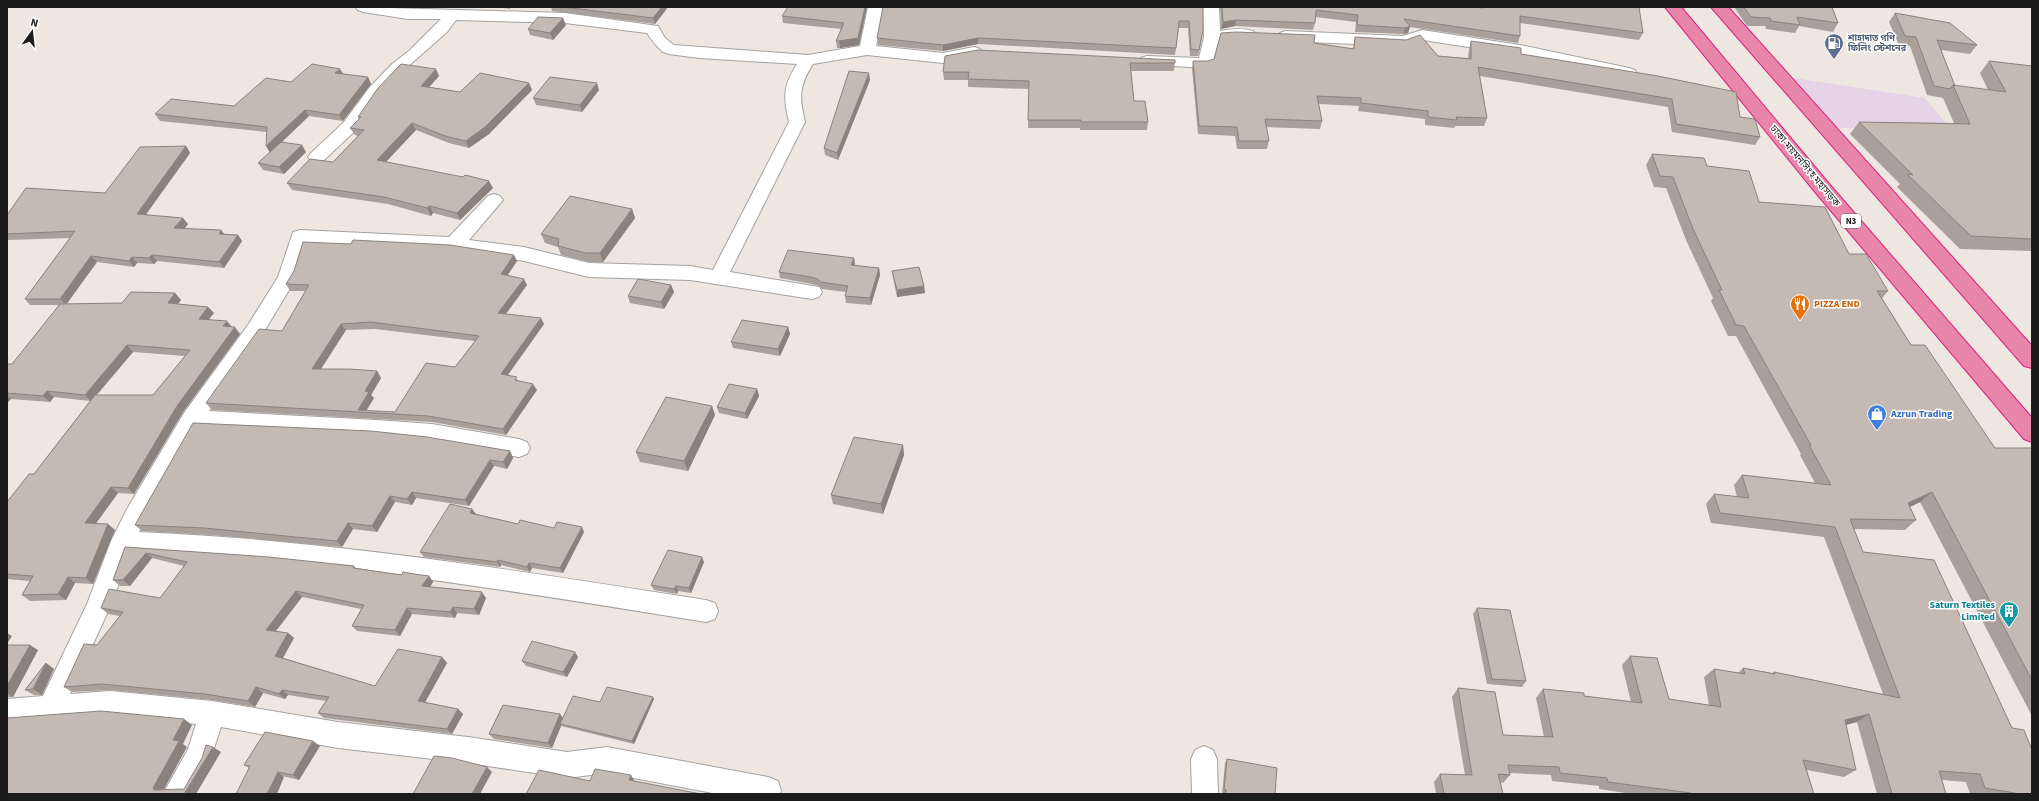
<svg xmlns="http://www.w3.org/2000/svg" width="2039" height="801" font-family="'Source Sans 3','Noto Sans Bengali',sans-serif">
	<rect width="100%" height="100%" fill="#eee7e1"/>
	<path fill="#e7d3e7" d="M1788,77L1925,98L1949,127L1835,128Z"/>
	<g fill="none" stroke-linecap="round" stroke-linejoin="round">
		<g stroke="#a3a3a3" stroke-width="2">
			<path id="minor" d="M355,7L565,13L658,26L665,38L674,45L808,55L860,46L868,7H884L876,46L943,53L974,47L980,49L982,52L980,55L943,63L867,55L813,64C799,86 799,97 805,122L730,272L819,287L822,292L819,297L812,299L690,280L589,277L524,261L454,250L307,243L297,277L262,335L209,411L376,420L432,424L519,439L527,442L530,448L527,454L519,457L432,442L376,436L198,428L139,532C330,540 518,571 706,600L715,603L718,611L715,619L706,622C515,591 324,560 131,551L111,605L70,694L110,691L212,701L338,722L468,737L567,752L607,747L768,777L778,781L781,790L780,794H718L607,773L567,778L468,763L338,748L221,727L209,763L191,794H163L188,749L196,724L110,715L7,723V699L43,696L87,604L111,541L127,509L184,413L248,325L278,277L293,232L300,230L449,237L488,196L494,194L500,196L503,200L469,240L524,247L589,263L690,266L713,270L789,122C783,97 783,86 797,64L699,58L669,54L663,52L654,43L647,33L565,23L456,20L447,32L404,70L381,94L356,130L323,161L317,163L311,161L308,157L311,153L344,122L369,88L392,64L410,50L441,19H408L363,12L358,10Z
				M1203,7H1219L1220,31C1231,29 1242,28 1253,31L1256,34L1253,37C1243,40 1230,38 1219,40L1212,66L1206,68L1141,64L1139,61L1141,58L1147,56L1199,58L1204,37Z
				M1422,30L1520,45L1629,68L1635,70L1637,73L1635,76L1629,78L1520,55L1423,40L1404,46L1285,41L1280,39L1277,36L1280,33L1285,31L1403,36Z
				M1204,746L1213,750L1217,759L1218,794H1192L1191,759L1195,750Z"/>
		</g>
		<g stroke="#db1f7f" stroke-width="2">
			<path id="highway" d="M1665,7H1681L1830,185L2032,418V442L2024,439L1816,193Z
				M1711,7H1728L2032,346V368L2024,366Z"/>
		</g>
		<use href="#minor" fill="#fff" fill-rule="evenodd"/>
		<use href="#highway" fill="#e886a9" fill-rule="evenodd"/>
	</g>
	<path fill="#a99f9b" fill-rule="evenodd" d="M498,7H511L510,9Z
		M551,7H668L655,24L552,11Z
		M867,7L859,45L840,48H837L836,41L841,29L783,23L782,16Z
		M1203,7L1202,37L1198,56H1190L1188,28H1179L1175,55L978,44L943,51L878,45L877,38Z
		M1220,7H1475L1480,8V7H1639L1643,33L1639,40L1520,23V36L1518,43L1410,27L1408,33L1403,34L1355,32L1356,22L1315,17V23L1313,30L1235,26L1221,29Z
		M1734,7H1832L1838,23L1833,32L1799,26L1795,33L1766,29L1765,26H1747Z
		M1895,13L1977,45L1970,54L1941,50L1955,86L1988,90L1980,73L1989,61L2032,66V251L1960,249L1897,187L1900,184L1850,134L1859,122L1954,123L1943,98L1927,95L1910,46L1899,45L1889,22Z
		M566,25L553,40L530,35L528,29Z
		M1355,37L1438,56L1468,58L1469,49L1471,41L1521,54L1740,117L1760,137L1755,145L1672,132L1668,107L1480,76L1487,118L1484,126H1455L1454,128L1425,125V119L1358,111L1359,106L1319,104L1322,121L1320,129L1266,127L1269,141L1267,149H1237L1235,136L1198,134L1192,69L1193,61H1207L1314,43L1353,49Z
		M1175,60L1174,71H1131L1134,101L1148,122L1147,130H1080V128H1028L1029,89L968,87V80H944L943,72Z
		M343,74L368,77L371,84L343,121L309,116L282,142L306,152L284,174L263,170L258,163L270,152L267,132L160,121L155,114L234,106L291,82Z
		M439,76L429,87L460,92L529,83L532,90L489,134L469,148L449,143L416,130L386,162L493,188L460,220L433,213L431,216L388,204L292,190L287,183L333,162L358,136L355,135L350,128L359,119L358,117Z
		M870,80L838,160L825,155L824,148Z
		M599,90L582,112L536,105L533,98Z
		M186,146L190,153L146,214L188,224L184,229L221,230L224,234L238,235L242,241L224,268L157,261L154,264L137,263L134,267L97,262L66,304L122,303L175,293L181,300L178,304L208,307L214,313L209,319L232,327L240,334L183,412L134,494L118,493L96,523L115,530L93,584L75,583L66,600L30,601L22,595L30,581L7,579V502L34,474L90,401L54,397L50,402L11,399L7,403V364H12L59,305H30L25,299L70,238L7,240V215L105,193ZM133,352L185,356L153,395H97Z
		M1652,154L1707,166L1759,202L1849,254L1888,291L1882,298L1911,345L1995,448H2032V716L1920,502L1910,507L1916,520L1905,530L1854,529L1863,552L2032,794H1970L1966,782L1942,780L1946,794H1877L1857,722L1846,725L1856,770L1844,777L1807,770L1814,794H1632L1599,789V786L1552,781L1551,775L1510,773V775L1503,783L1501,782L1503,794H1436L1434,782L1440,774L1465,775L1452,697L1458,688L1503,735L1544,737L1536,698L1543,689L1584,696L1631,702L1622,665L1630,656L1669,699L1709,705L1704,677L1714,669L1738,673L1743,668L1772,673L1774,672L1883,694L1824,537L1711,523L1706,504L1714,494L1737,497L1734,485L1742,475L1815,483L1800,455L1801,454L1736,336H1728L1711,301L1713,298L1686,240L1666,188L1654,187L1646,165Z
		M632,209L635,218L603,262H589L561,255L558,247L545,243L541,234Z
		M854,258L855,266L879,268L880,275L871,305L846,303L845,296L846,292L822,289L819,286L812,284L780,278L779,272Z
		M517,261L508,275L527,285L506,314L544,324L508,375L537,390L506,435L432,422L212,410L206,403L282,331L306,291H290L286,284ZM375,329L475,341L455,367L395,412L366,411L374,398L371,395L381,378L377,371L321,369L346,330Z
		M892,271L924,286L925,293L897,297L893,278Z
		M671,285L674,292L664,309L630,303L628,296Z
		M788,327L790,334L780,356L733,348L731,342Z
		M757,389L759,396L747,419L719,413L717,407Z
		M712,406L715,415L688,471L640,462L636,452Z
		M903,445L904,455L883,514L833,504L831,495Z
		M510,451L513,458L507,469L494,466L469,506L416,498L412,505L395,502L377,532L353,529L342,547L211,535L142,531L135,525Z
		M472,509L476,514L518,524L584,532L563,573L532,568L530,572L501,565L500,567L424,557L420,552Z
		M125,547L354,566L356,568L402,575L429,576L433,582L430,587L486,598L479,615L457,613L455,618L412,614L400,636L357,631L352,626L361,609L302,597L276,631L288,633L294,638L283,658L375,686L442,657L447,663L425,702L458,709L463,714L452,734L324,718L318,713L326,701L288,695L285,699L263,693L255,707L212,700L110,690L72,692L64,687L120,616L108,614L101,608L160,598L184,566L152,558L130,586H120L113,580Z
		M704,562L691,593L678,591L677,594L654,590L651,585Z
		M1477,608L1526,681L1522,687L1487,684L1473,614Z
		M7,645L38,650L13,697H7Z
		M578,657L567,677L526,666L522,661Z
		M46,663L54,669L42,695H34L25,690Z
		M653,697L654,699L634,744L561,726L552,748L494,739L489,734L560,714L563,718L600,702Z
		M320,746L299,780L249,768L244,765Z
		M1227,759L1275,794H1222L1225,763Z"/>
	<path fill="#8a827e" d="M662,7H668L655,24L653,18Z
		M865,7H867L859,45L840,48L839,41Z
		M563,18L566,25L553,40L550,33Z
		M1236,20L1235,26L1221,29L1223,22Z
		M1410,26L1408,33L1403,34L1405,28Z
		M1203,30L1202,37L1198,56L1199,50Z
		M978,38V44L943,51V45Z
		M340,69L344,75L335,73Z
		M436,69L439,76L424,93L421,86Z
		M869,73L870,80L838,160L837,153Z
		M368,77L371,84L343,121L339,115Z
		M529,83L532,90L489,134L469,148L466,141Z
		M597,83L599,90L582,112L580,105Z
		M305,110L309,116L270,153L266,146Z
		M412,123L416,130L381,167L377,160Z
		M302,145L306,152L284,174L279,167Z
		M186,146L190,153L142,220L137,214Z
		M489,181L493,188L460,220L457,213Z
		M430,206L433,213L431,216L427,208Z
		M632,209L635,218L603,262L600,253Z
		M183,218L188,224L179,235L174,228Z
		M221,230L226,236L219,234Z
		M238,235L242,241L224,268L219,262Z
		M152,255L157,261L154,264L149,258Z
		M514,255L517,261L504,280L501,274Z
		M91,256L97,262L66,305L60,299Z
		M132,257L137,263L134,267L129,261Z
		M854,258L855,265L852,272L851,265Z
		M879,268L880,275L871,305L870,298Z
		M524,279L527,285L502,319L498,313Z
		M671,285L674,292L664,309L661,302Z
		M924,286L925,293L897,297V290Z
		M175,293L181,300L173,310L168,303Z
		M208,307L214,313L204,325L199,319Z
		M541,318L544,324L504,380L501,374Z
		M227,321L232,327L223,326Z
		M341,324L346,330L317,375L312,369Z
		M235,327L240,334L183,412L134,494L128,488L177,406Z
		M788,327L790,334L780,356L778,349Z
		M127,345L133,352L91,401L85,395Z
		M377,371L381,378L371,395L374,398L365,413L358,410L365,391Z
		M533,384L537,390L506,435L503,429Z
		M757,389L759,396L747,419L745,413Z
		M47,391L54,397L50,402L43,396Z
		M7,395L11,399L7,403Z
		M712,406L715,415L688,471L684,461Z
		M903,445L904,455L883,514L881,504Z
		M510,451L513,458L507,469L503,462Z
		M490,460L494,466L469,506L465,500Z
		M111,487L118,493L92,529L85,523Z
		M412,492L416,498L412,505L407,499Z
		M1932,492L1920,502L1897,513L1908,503Z
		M390,496L395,502L377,532L372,526Z
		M472,509L476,514L473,518L470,513Z
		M348,523L353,529L342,547L337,541Z
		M108,524L115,530L93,584L86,578Z
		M582,527L584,532L563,573L560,568Z
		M146,553L152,558L130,586L123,580Z
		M702,557L704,562L691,593L689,588Z
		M498,560L501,565L500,567L497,562Z
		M529,563L532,568L530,572L527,567Z
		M429,576L433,582L427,592L422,586Z
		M68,577L75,583L66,600L58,594Z
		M676,586L678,591L677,594L674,589Z
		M296,591L302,597L272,636L266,630Z
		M482,592L486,598L479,615L474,609Z
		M453,607L457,613L455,618L450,612Z
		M407,608L412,614L400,636L395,630Z
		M7,633L12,636L7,644Z
		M288,633L294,638L281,661L275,656Z
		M30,645L38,650L13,697L7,693V686Z
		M575,652L578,657L567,677L563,672Z
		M442,657L447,663L423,706L418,701Z
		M46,663L54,669L42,695L33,689Z
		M256,687L263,693L255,707L248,701Z
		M282,690L288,695L285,699L279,694Z
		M653,697L654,699L634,744L632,741Z
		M458,709L463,714L452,734L447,729Z
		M560,714L564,720L560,724L561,726L552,748L548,743Z
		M1869,714L1857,722L1833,728L1845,720Z
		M184,719L192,725L183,744L187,747L162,793L154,790L153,788L173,740Z
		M313,741L320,746L299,780L293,775Z
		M213,747L221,752L196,794H184Z
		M487,767L492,772L480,794H472Z
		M278,772L284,777L277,794H267Z
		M631,775L635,782L629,780Z"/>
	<path fill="#c5b9b4" stroke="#8a827e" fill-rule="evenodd" d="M563,7H662L653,18Z
		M788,7H865L858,38L839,41H836L844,23L782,16Z
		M883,7H1203V30L1199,50L1191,49L1189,21H1179L1176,48L978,38L943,45L877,38Z
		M1222,7H1475L1483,8V7H1639L1643,33L1520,16V36L1404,19L1410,26L1405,28L1357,25L1358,15L1316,10L1315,23L1236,20L1223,22Z
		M1744,7H1832L1838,23L1797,17L1800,25L1771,21L1770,18L1751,17Z
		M1895,13L1950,23L1977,45L1937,40L1955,86L1953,85L1950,89L1934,86L1916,37L1905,36Z
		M538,17L563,18L550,33L528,29Z
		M1236,32L1315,35L1314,43L1354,49L1355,37L1406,40L1420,35L1438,56L1471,59V41L1521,48V54L1658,76L1736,92L1740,117L1755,119L1760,137L1676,124L1672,99L1478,67L1487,118L1456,117L1457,120L1428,117V111L1361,103V98L1317,96L1322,121L1265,119L1269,141H1239L1237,127L1199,126L1193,61H1207L1214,59L1221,33Z
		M978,50L1175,60V63H1130L1134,101H1145L1148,122H1081V120H1028L1029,81L968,79L969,72H943L945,56Z
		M1989,61L2032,66V239L1971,236L1907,174L1913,175L1859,122L1970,124L1953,85L2006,92Z
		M312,64L340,69L335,73L368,77L339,115L305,110L266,146L267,127L155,114L171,99L234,106L266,78L291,82Z
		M401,64L436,69L421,86L460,92L480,73L529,83L485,127L466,141L445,136L412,123L377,160L463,177L465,175L489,181L457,213L430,206L427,208L384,197L287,183L310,159L333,162L364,130L350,128L361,117H358L378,88Z
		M849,71L869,73L837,153L824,148Z
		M550,77L597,83L580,105L533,98Z
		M281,142L302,145L279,167L258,163Z
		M186,146L137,214L183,218L174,228L221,230L219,234L238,235L219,262L152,255L149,258L132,257L129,261L91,256L60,299H25L75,231L7,234V215L26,188L105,193L140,147Z
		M1652,154L1704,158L1707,166L1749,171L1759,202L1825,207L1849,254H1866L1888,291H1877L1911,345H1925L1995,448H2032V680L1932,492L1908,503L1916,520L1850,519L1863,552L1934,560L2012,728L2024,730L2032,750V794H2016L2015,793L1985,788L1980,774L1939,771L1946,794H1892L1869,714L1845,720L1856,770L1803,760L1814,794H1691V793L1608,782L1607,778L1560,773L1559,767L1508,765L1510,775L1498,774L1503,794H1444L1440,774L1472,775L1458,688L1495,692L1503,735L1553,737L1543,689L1584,693V696L1642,703L1630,656L1657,658L1669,699L1721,707L1714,669L1745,674L1743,668L1775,674L1774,672L1900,698L1835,527L1720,513L1714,494L1749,498L1742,475L1831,485L1809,445H1811L1744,326L1736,325L1719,290H1722L1693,229L1673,177L1660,176Z
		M570,196L632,209L600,253H586L558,246L559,239L541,234Z
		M353,240L450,245L514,255L501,274L524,279L498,313L541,318L501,374L517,377L515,380L533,384L503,429L428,416L206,403L259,329L282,331L309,285L286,284L294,271L303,242L351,244ZM371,322L479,336L455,367L426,363L395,412L358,410L369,392L365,391L377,371L349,369H312L341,324Z
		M788,250L854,258L851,265L879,268L870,298L845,296L848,286L821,282L818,279L811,277L779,272Z
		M919,267L924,286L897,290L892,271Z
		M638,279L671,285L661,302L628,296Z
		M131,292L175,293L168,303L208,307L199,319L227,321L223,326L235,327L177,406L128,488L111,487L85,523L108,524L86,578L68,577L58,594L22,595L33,576L7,574V502L29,474H34L95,395H153L190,350L127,345L85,395L47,391L43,396L7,393V364H12L60,304L122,303Z
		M742,320L788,327L778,349L731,342Z
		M729,384L757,389L745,413L717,407Z
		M666,397L712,406L684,461L636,452Z
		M193,423L371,431L427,437L510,451L503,462L490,460L465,500L412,492L407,499L390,496L372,526L348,523L337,541L204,528L135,525Z
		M854,437L903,445L881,504L831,495Z
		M450,504L472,509L470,513L518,524L520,520L554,528L557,522L582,527L560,568L529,563L527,567L498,560L497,562L420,552Z
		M125,547L269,557L354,566L353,568L402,575L403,572L414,574L429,576L422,586L482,592L474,609L453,607L450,612L407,608L395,630L352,626L364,605L296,591L266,630L288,633L275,656L375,686L398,649L442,657L418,701L458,709L447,729L318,713L329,697L282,690L279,694L256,687L248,701L205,694L102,684L64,687L84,644L97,645L123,612L101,608L109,589L160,598L187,562L146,553L123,580H113Z
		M668,550L702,557L689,588L676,586L674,589L651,585Z
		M1477,608L1510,610L1526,681L1492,679Z
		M532,641L575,652L563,672L522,661Z
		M7,645H30L7,686Z
		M46,663L33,689L25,690Z
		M607,687L653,697L632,741L560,724L573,696L600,702Z
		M503,705L560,714L548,743L489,734Z
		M101,711L184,719L173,740L179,741L178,743L153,788L154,790L184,789L202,758L206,745L213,747L184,794H7V718Z
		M265,732L313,741L293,775L278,772L267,794H236L250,766L244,765Z
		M434,756L452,758L487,767L472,794H413Z
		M1227,759L1277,768L1275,794H1226V790H1224Z
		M595,769L631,775L629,780L701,794H526L539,770L590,781Z"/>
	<defs>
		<g id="fuel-pin" transform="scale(1)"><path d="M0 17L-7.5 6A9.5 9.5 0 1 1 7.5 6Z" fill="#5c6f8a" stroke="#fff"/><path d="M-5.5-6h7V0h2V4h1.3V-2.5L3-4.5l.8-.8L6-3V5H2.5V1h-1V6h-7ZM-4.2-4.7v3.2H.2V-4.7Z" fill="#fff"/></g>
		<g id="restaurant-pin" transform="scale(1)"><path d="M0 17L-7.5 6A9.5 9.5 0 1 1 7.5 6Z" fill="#e8710a" stroke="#fff"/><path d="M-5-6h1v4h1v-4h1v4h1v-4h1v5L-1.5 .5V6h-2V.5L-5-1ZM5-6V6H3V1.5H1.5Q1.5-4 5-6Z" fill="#fff"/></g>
		<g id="shop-pin" transform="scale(1)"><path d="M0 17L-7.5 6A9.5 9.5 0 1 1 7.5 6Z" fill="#3f7fe0" stroke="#fff"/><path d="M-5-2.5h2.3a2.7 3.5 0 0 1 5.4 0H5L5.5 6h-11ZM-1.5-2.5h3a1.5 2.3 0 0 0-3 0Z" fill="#fff"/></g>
		<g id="building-pin" transform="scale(1)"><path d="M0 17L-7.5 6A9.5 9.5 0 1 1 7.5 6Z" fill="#0f9aa8" stroke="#fff"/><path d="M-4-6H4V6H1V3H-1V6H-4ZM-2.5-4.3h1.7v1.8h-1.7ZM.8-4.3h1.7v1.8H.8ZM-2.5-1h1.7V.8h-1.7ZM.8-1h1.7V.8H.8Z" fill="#fff"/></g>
	</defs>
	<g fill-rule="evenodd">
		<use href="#fuel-pin" x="1834" y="43"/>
		<use href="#restaurant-pin" x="1800" y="304"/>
		<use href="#shop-pin" x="1877" y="414"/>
		<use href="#building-pin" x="2009" y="611"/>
	</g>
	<g text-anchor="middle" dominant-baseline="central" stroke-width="3" stroke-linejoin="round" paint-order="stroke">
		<g font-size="9" font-weight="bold" fill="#4e5e75" stroke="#fff" text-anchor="start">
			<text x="1848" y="38">শাহাদাত গণি<tspan x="1848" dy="10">ফিলিং স্টেশনের</tspan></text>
		</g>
		<rect fill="#fff" stroke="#606060" stroke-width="1" x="1841" y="214" width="20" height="14" rx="3"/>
		<g font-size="9" font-weight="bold" fill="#1c1c1c">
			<text x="1851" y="221">N3</text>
		</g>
		<g font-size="10" fill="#1c1c1c" stroke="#fff">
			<text transform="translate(1805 166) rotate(50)">ঢাকা-ময়মনসিংহ মহাসড়ক</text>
		</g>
		<g font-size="10" font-weight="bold" fill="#c56008" stroke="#fff" text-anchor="start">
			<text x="1814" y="304">PIZZA END</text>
		</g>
		<g font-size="10" font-weight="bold" fill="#366cbe" stroke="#fff" text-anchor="start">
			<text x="1891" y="414">Azrun Trading</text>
		</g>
		<g font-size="10" font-weight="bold" fill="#0d838f" stroke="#fff" text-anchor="end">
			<text x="1995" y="605">Saturn Textiles<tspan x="1995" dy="12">Limited</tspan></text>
		</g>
	</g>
	<rect width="2039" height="801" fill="none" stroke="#1c1c1c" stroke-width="16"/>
	<g transform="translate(32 32) rotate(15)" stroke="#ffffff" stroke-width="3" paint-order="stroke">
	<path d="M0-3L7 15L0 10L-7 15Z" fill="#1c1c1c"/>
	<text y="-6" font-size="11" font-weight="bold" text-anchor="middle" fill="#1c1c1c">N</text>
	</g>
</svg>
